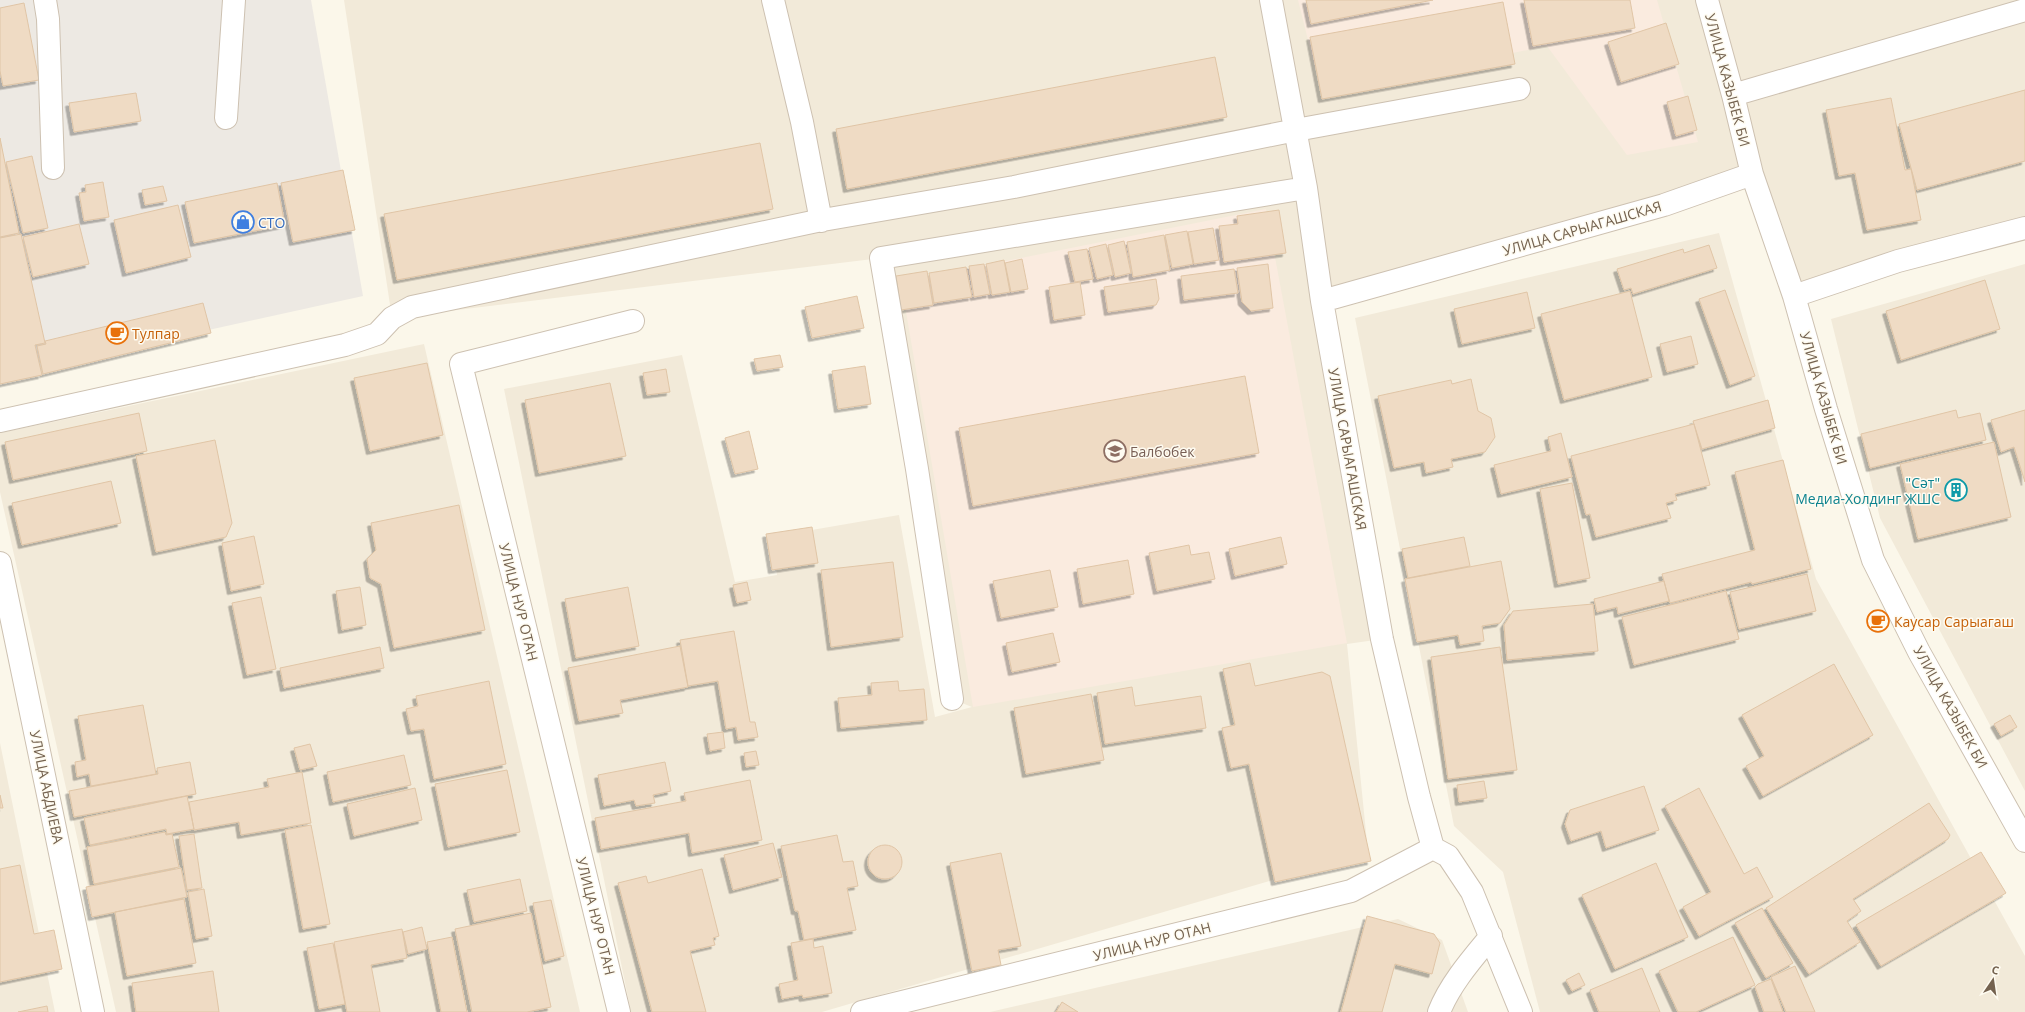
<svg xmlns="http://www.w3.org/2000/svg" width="2025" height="1012" font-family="'Open Sans',sans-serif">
	<defs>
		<filter id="shadow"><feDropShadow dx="-3.5" dy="3.5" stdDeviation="0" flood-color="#0004"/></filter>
	</defs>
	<rect width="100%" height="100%" fill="#fbf7ea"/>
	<path fill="#f2ead9" d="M344,0H2025V240L1794,296L1752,175L1322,301L1382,639L1347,644L1368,852L822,1012H631L504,389L682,355L735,582L777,575L771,537L899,515L935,717L972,707L952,699L881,258L392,318Z
		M1719,233L1816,579L2025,956V1012H1540L1503,872L1454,826L1355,318Z
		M2025,264V791L1880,518L1831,319Z
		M424,344L580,1012H116L0,492V433Z
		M0,743L55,1012H0Z
		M1398,919L1442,940L1468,1012H990Z"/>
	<path fill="#faebdf" d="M1298,0H1657L1698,142L1627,155L1547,46L1321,92Z
		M1266,209L1347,643L973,707L901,282Z"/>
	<path fill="#ede9e3" d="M0,0H311L363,296L204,331L0,370Z"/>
	<path fill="#efdbc4" stroke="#e0c5a6" filter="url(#shadow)" d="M1306,0H1433L1311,24Z
		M1524,0H1630L1635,28L1533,46Z
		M1503,2L1515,64L1322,99L1310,37Z
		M24,3L39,80L3,86L0,71V8Z
		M1666,23L1679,64L1621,82L1608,42Z
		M1215,57L1227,117L847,189L836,129Z
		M2025,90V161L1917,190L1899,124Z
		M136,93L141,121L74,132L69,103Z
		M1688,96L1697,130L1676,136L1667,102Z
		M1891,98L1905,170L1911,169L1921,220L1867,230L1855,173L1839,176L1826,110Z
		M0,138L19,233L0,237Z
		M760,143L773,209L397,280L384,214Z
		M32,156L48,228L23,233L6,162Z
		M343,170L355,230L293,242L281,183Z
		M103,182L109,217L84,221L79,193L86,192L85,185Z
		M277,183L285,225L194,243L185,202Z
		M163,186L167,201L145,205L142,190Z
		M178,205L191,257L126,273L114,220Z
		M1279,210L1286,253L1224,262L1219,226L1238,224L1237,216Z
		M79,224L89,264L33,277L23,237Z
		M1213,228L1219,260L1194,264L1188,232Z
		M1187,231L1193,264L1172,268L1165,235Z
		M21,234L45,343L35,345L42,375L0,384V238Z
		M1164,235L1170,270L1133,277L1127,242Z
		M1124,241L1131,273L1115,277L1108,245Z
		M1106,244L1113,275L1097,279L1089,248Z
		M1709,245L1717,268L1633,294L1631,288L1624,290L1617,269L1683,249L1684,253Z
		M1087,249L1093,279L1075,282L1068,252Z
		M1022,259L1028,289L1011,292L1005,263Z
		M1004,260L1010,292L992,295L986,264Z
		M984,264L990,294L974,297L969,266Z
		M1268,264L1273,308L1251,311L1242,302L1237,268Z
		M966,267L972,297L934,303L929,273Z
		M1234,269L1238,293L1184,300L1181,276Z
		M927,271L933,305L901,310L896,276Z
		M1156,279L1159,299L1156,305L1108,312L1104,287Z
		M1985,280L2000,329L1901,360L1886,311Z
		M1080,282L1085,315L1054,320L1049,287Z
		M1725,290L1755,376L1730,385L1699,299Z
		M1630,291L1652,377L1564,400L1541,314Z
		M1527,292L1535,328L1462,344L1454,309Z
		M857,296L864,328L812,338L805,307Z
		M203,303L211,333L43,374L37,346L46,344L45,341Z
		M1691,336L1698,364L1667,372L1660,344Z
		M780,355L783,367L757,371L754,359Z
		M427,363L443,435L370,451L354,378Z
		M865,366L871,404L838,409L832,371Z
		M666,369L670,392L647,395L643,373Z
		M1245,376L1259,453L973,506L959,428Z
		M1471,379L1478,411L1491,418L1495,437L1485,452L1451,459L1453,467L1426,473L1424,462L1394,468L1378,396L1451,380L1452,384Z
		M610,383L626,456L539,473L525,400Z
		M1768,400L1775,428L1702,449L1693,421Z
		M1956,410L1958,418L1980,413L1986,440L1870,468L1861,434Z
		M2025,410V482L2014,447L2001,452L1991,420Z
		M139,413L147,451L13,480L5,442Z
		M1694,424L1710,485L1675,494L1677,500L1666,503L1671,518L1596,537L1590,514L1586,515L1571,456Z
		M749,431L758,469L735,474L725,438Z
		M1561,433L1572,477L1501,494L1494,465L1551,451L1548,437Z
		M215,440L232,523L226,537L156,552L136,456Z
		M1994,442L2011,517L1918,539L1900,464Z
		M1783,460L1811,569L1752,584L1751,582L1670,603L1662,574L1755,550L1735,472Z
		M111,481L121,523L22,545L12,503Z
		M1572,483L1590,578L1558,584L1540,489Z
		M459,505L485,630L394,648L381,584L370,578L367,559L376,550L371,523Z
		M812,527L818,563L772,570L766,534Z
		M254,536L264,584L231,591L222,543Z
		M1281,537L1287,564L1235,576L1229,549Z
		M1464,537L1470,566L1408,578L1402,549Z
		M1189,545L1191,555L1209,552L1215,579L1157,591L1149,553Z
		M1128,560L1134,594L1083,604L1077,569Z
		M1501,561L1510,609L1500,623L1482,626L1484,641L1460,645L1458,635L1417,642L1405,579Z
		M893,562L903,637L831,647L821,570Z
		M1050,570L1058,607L1001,618L993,581Z
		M1807,574L1816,611L1739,629L1730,592Z
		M1664,581L1669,601L1618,614L1617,607L1597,612L1594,599Z
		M747,582L751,600L737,603L733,585Z
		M360,587L366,625L342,630L336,591Z
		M628,587L639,646L576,658L565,599Z
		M1726,591L1739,639L1634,665L1622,617Z
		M261,597L276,669L247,675L232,603Z
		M1593,604L1598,651L1507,660L1504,625L1513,611Z
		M734,631L750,722H755L758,737L738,740L736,727L726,729L718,681L688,686L680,640Z
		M1053,633L1060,662L1012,672L1006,643Z
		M680,646L688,687L620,700L623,713L579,721L568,668Z
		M380,647L384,668L284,688L280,668Z
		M1500,647L1517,770L1448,779L1431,657Z
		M1250,663L1255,686L1322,672L1330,676L1371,861L1275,882L1249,764L1231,768L1222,728L1235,725L1223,669Z
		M1834,664L1873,735L1763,796L1746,766L1764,756L1742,715Z
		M489,681L506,764L434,779L424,729L411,731L406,709L418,706L416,696Z
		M898,681L899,691L924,689L927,720L841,728L838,698L872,695L871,683Z
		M1132,687L1135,706L1201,696L1206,728L1105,744L1097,693Z
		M1091,694L1104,760L1026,774L1014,708Z
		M143,705L156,774L91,786L89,774L77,777L75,762L86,760L78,716Z
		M2010,715L2017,727L2001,736L1994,724Z
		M723,732L725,748L710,751L707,734Z
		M310,744L317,766L300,770L294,748Z
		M756,751L759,765L746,767L744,753Z
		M404,755L411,785L333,802L327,772Z
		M190,762L196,794L74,817L69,791L158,774L157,768Z
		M665,762L671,791L653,795L655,803L636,806L634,800L604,806L598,775Z
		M507,770L520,832L448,847L435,784Z
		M302,772L311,823L241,835L239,822L194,830L189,802L269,787L267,779Z
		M750,780L762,840L692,853L689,833L601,849L595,818L686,801L684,793Z
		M1484,781L1487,798L1459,802L1457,785Z
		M1644,786L1659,830L1606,848L1601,831L1571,841L1565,824L1570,810Z
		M415,788L422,820L354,836L347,804Z
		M1699,788L1744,874L1757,867L1773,897L1699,936L1683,907L1711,892L1665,806Z
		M0,795L3,808H0Z
		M187,796L194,829L167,834L166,829L90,845L84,818Z
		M1929,803L1950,835L1948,839L1853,899L1861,911L1847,921L1860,942L1809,974L1766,908Z
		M311,825L330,924L303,929L285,830Z
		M165,832L166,835L172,834L179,867L94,884L87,847Z
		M194,834L202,888L187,890L179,836Z
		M837,835L843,862L853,861L858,886L847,888L856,930L804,940L798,911H795L781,846Z
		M773,843L782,877L733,890L724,855Z
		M868 862a17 17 0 1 1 34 0a17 17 0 1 1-34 0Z
		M1981,852L2006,893L1881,966L1856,925Z
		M1001,853L1021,946L998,950L1001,965L972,971L950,863Z
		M1656,863L1688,937L1615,969L1582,895Z
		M20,865L34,934L54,930L62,969L0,982V869Z
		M181,868L187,897L92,917L86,887Z
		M702,869L719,936L713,938L715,945L690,951L706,1012H652L618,883L646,876L648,883Z
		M520,879L527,911L474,922L467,890Z
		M204,889L212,936L196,939L188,892Z
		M184,899L196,963L127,976L115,912Z
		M551,900L564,956L545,961L533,903Z
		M1762,908L1793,963L1766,978L1735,923Z
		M531,913L551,1007L527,1012H472L455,929Z
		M1367,916L1434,934L1440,943L1432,974L1395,964L1382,1012H1341Z
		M422,927L427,949L408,954L403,932Z
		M402,929L407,958L371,965L380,1012H347L334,942Z
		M452,937L467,1012H441L427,942Z
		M1733,937L1755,985L1696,1012H1678L1659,971Z
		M813,939L814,948L823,946L832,993L803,998L802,995L782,999L779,984L798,980L791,943Z
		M333,943L345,1004L319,1009L307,948Z
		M1795,966L1815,1012H1786L1771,977Z
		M1642,968L1660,1012H1599L1590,990Z
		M213,971L219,1012H136L132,983Z
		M1579,973L1585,985L1572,991L1566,980Z
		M1771,979L1783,1012H1764L1755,987L1758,984Z
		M1062,1002L1078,1012H1056Z
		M47,1006L48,1012H18Z"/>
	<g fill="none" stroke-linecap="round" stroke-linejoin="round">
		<g stroke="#cdc1b1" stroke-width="24">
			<path id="minor" d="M45,0L48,19L53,168
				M773,0L802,122L821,221
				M1271,0L1306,188L1322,301L1382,639L1419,797L1433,848L1448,856L1472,892L1521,1012
				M1707,0L1733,95L1752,174L1794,296L1826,409L1873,560L1919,652L2025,841
				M1733,95L2025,10
				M226,118L234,0
				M1794,296L1898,261L2025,228
				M1322,301L1664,205L1752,174
				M0,421L345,345L377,334L392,318L412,307L817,221L1014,187L1296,130L1519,89
				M0,563L93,1012
				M952,699L917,469L881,258L1306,188
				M619,1012L461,364L633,321
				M862,1012L1351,891L1433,848
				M1439,1012C1450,984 1472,959 1491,936"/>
		</g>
		<use href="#minor" stroke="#fff" stroke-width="22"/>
	</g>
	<defs>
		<g id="shop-ring" transform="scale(1.15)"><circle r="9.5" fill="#fefbf1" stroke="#3f7fe0" stroke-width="1.5"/><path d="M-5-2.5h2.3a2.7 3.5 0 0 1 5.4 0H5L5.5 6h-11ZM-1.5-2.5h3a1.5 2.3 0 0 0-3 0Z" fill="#3f7fe0"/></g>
		<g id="cafe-ring" transform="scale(1.15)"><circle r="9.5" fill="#fefbf1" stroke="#e8710a" stroke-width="1.5"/><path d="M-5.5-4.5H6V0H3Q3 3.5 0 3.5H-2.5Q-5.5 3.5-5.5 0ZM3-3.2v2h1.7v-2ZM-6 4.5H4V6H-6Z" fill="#e8710a"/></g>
		<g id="school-ring" transform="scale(1.15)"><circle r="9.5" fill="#fefbf1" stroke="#8d6e63" stroke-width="1.5"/><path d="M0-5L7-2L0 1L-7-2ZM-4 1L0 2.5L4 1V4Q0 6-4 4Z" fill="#8d6e63"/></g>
		<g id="building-ring" transform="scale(1.15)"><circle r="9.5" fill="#fefbf1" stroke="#0f9aa8" stroke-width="1.5"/><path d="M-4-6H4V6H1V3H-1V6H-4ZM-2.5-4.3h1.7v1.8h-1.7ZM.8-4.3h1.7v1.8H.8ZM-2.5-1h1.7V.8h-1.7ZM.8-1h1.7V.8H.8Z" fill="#0f9aa8"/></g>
	</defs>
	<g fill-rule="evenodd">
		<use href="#shop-ring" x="243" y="222"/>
		<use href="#cafe-ring" x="117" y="333"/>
		<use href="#school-ring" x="1115" y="451"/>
		<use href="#building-ring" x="1956" y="490"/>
		<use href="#cafe-ring" x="1878" y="621"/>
	</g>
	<g text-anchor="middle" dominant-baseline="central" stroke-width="3" stroke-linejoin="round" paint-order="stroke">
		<g font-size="14" fill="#74624f" stroke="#fefbf1">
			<text transform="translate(1728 80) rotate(75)">УЛИЦА КАЗЫБЕК БИ</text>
			<text transform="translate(1582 228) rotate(-16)">УЛИЦА САРЫАГАШСКАЯ</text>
			<text transform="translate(1824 398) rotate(74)">УЛИЦА КАЗЫБЕК БИ</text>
			<text transform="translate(1348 449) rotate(80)">УЛИЦА САРЫАГАШСКАЯ</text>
			<text transform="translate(519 602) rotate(76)">УЛИЦА НУР ОТАН</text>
			<text transform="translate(1951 707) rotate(61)">УЛИЦА КАЗЫБЕК БИ</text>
			<text transform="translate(47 787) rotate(78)">УЛИЦА АБДИЕВА</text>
			<text transform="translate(596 916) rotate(76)">УЛИЦА НУР ОТАН</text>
			<text transform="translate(1152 941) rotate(-14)">УЛИЦА НУР ОТАН</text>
		</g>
		<g font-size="14" fill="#366cbe" stroke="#fefbf1" text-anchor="start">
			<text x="258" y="222">СТО</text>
		</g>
		<g font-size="14" fill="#c56008" stroke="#fefbf1" text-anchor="start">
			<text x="132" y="333">Тулпар</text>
			<text x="1894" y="621">Каусар Сарыагаш</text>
		</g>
		<g font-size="14" fill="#785e54" stroke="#fefbf1" text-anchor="start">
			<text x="1130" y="451">Балбобек</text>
		</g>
		<g font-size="14" fill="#0d838f" stroke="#fefbf1" text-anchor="end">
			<text x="1940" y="482">"Сәт"<tspan x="1940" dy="16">Медиа-Холдинг ЖШС</tspan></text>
		</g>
	</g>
	<g transform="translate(1993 980) rotate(13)" stroke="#fefbf1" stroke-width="3" paint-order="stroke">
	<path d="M0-3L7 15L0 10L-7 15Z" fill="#74624f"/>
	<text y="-6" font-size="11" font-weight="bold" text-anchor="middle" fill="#74624f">С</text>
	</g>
</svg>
